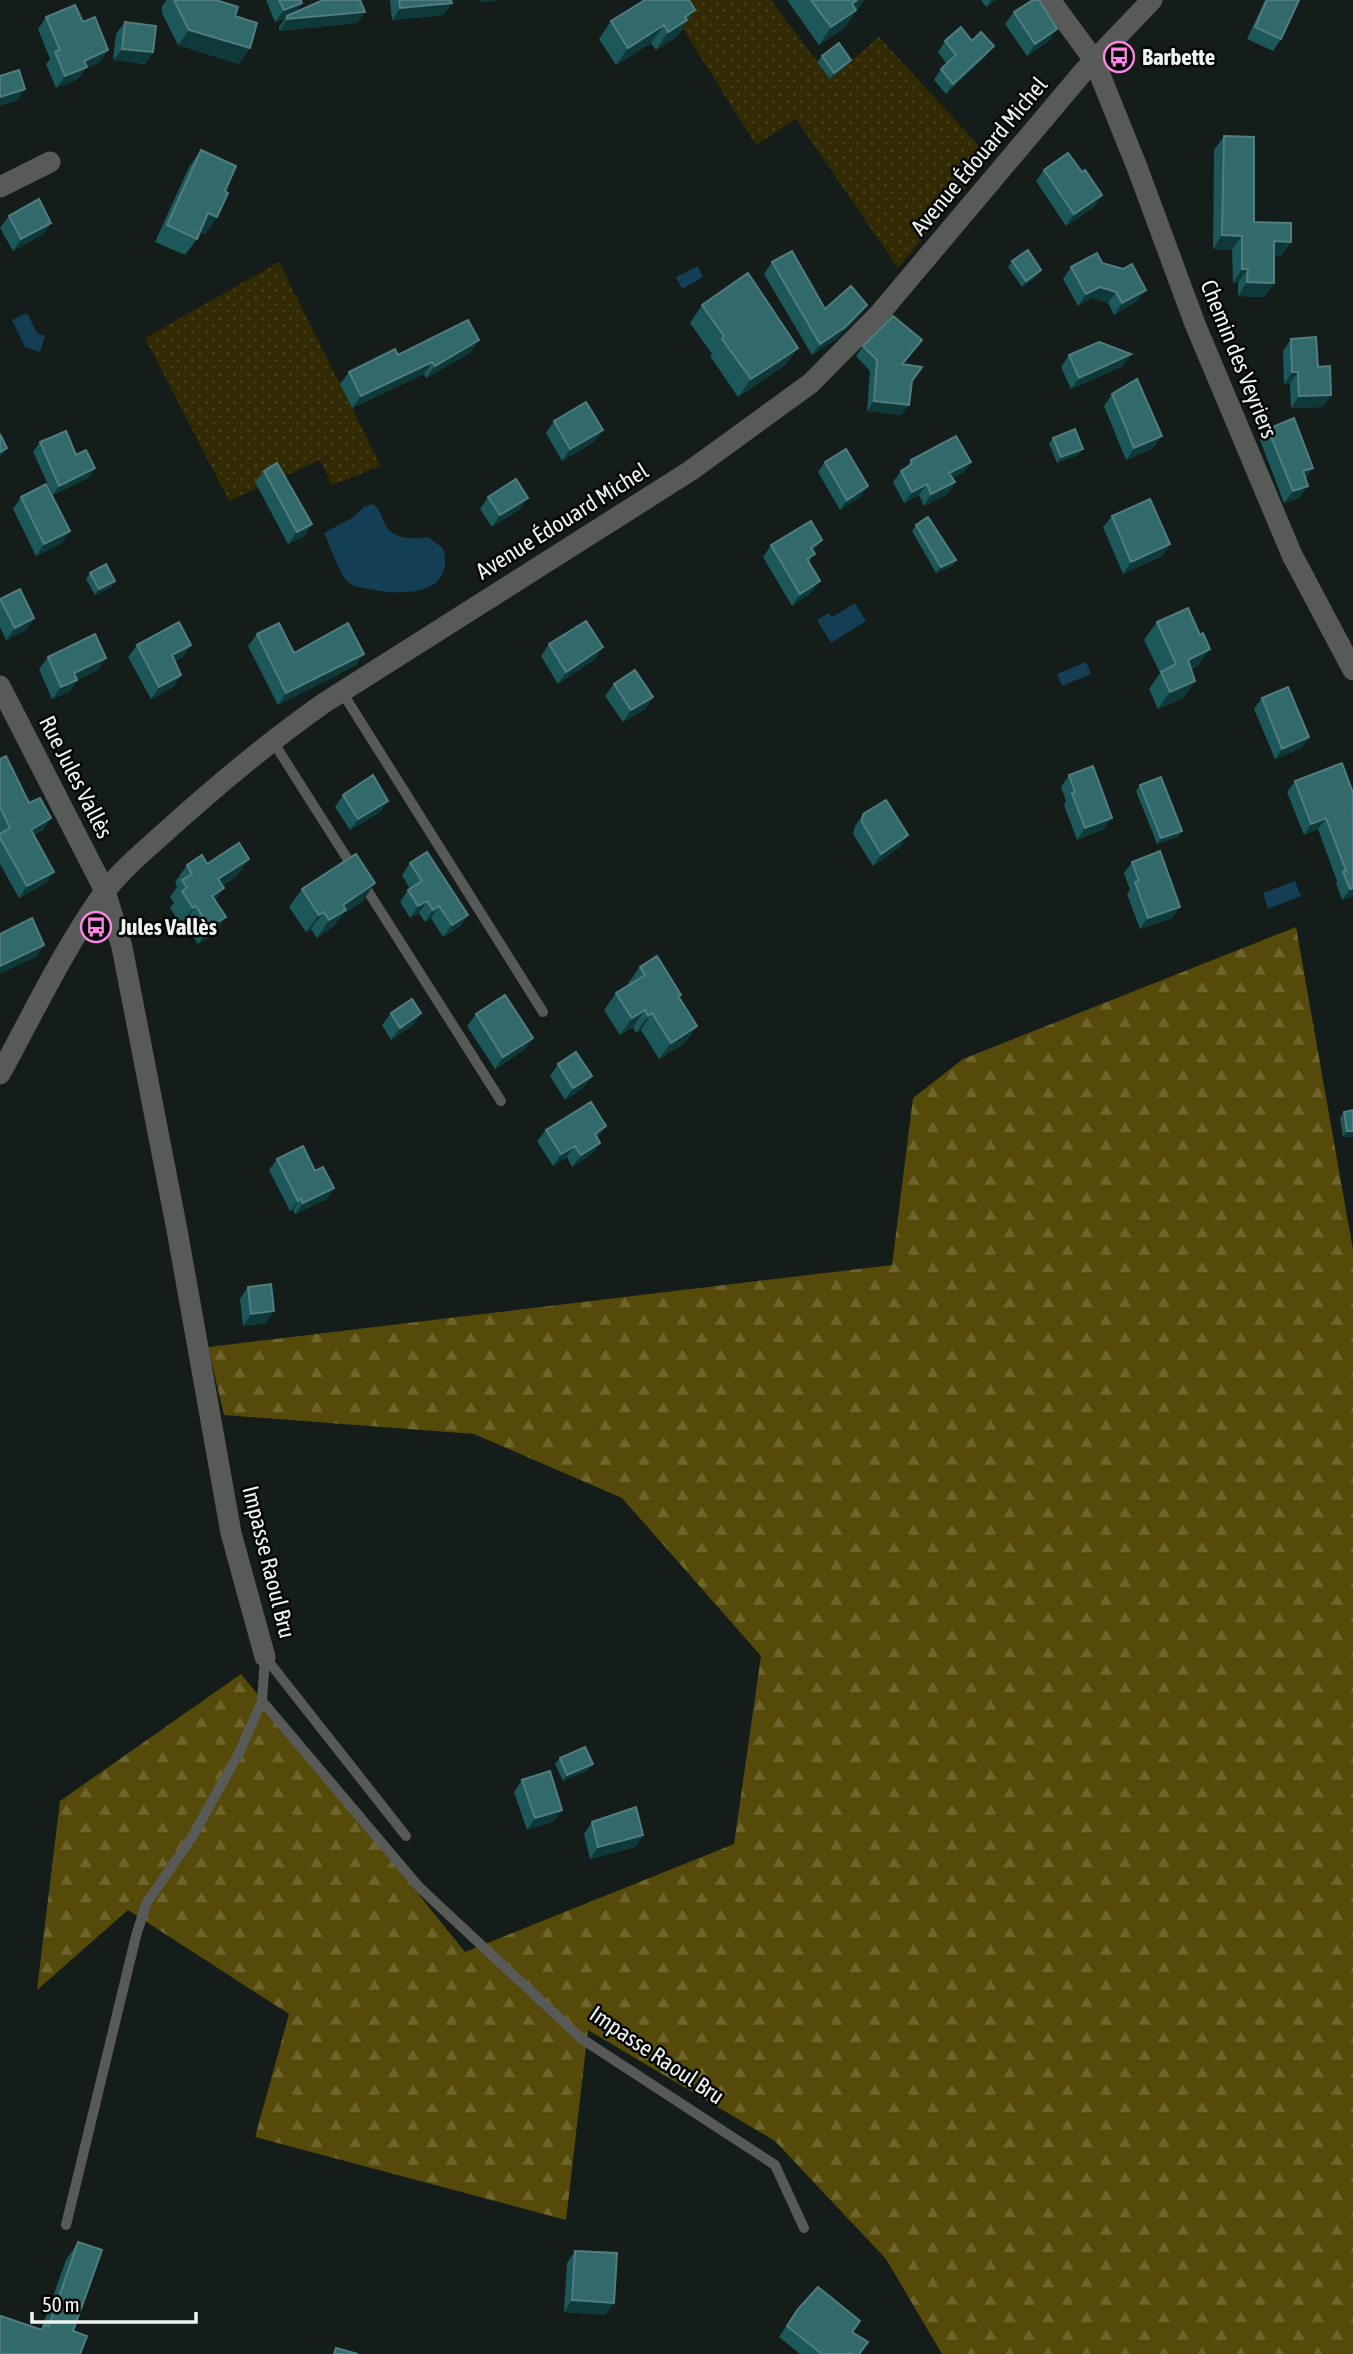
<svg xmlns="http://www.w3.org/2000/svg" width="1353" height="2354" font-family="'Asap Condensed',sans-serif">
	<defs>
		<pattern id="grass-dots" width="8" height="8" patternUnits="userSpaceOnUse" patternTransform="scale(1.75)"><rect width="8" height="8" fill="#312a03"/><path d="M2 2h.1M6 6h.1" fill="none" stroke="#453f1c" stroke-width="1.8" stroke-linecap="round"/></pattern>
		<pattern id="forest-firs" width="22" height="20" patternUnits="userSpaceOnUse" patternTransform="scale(1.75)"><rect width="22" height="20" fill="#554a09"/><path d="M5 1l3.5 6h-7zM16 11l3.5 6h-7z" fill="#6e652d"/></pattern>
	</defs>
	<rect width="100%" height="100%" fill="#141d19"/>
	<path fill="url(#grass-dots)" d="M665,0H771L830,79L879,37L990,158L898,268L796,119L756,145Z
		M279,262L381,466L332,485L320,460L229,501L145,338Z"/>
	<path fill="url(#forest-firs)" d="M1296,927L1353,1250V2354H942L886,2259L775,2141L588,2030L566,2220L255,2137L289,2014L128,1910L37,1990L60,1801L241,1674L465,1952L734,1844L761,1656L622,1498L474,1434L224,1415L208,1347L892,1265L913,1098L963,1059Z"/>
	<path fill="#133e54" d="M698,266L703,277L682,289L676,277Z
		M27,313L37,333L45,336L40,352L25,347L12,320Z
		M373,504C382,511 382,521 388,529C398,540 415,539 428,537L443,548C456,594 406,596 374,590C365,588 355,588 348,582C339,573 330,546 324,533L352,518L365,506Z
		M855,603L866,621L831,643L817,620L829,613L832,617Z
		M1086,662L1091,674L1062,686L1057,674Z
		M1295,881L1301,896L1268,909L1263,893Z"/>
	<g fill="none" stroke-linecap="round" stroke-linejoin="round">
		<path stroke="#575a56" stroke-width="10" d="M342,692L543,1012
			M272,740L501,1101
			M265,1657L406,1836
			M262,1701L419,1887L582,2039L775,2165L804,2228
			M66,2225L136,1936L146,1904L192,1837L240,1751L262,1701L265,1657"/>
		<path stroke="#575a56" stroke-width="21" d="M1050,0L1094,60L1137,167L1195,324L1292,555L1353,670
			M0,187L50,162
			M0,686L105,891L122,947L177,1230L231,1533L265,1657
			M0,1074C33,1014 63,950 103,894C119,872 143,852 163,834C215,787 267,743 324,703L690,471L811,383L880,313L1084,71L1152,0"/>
	</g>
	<path fill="#1c585a" d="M167,0H216L235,16L239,64L178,45L162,13V6Z
		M266,0H301L302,3L296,12H365L357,23L279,31V27L285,18L275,22Z
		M390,0H451L452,3L443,15L392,20Z
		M645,0L683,28L675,38L656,50L651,43L616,65L599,39L611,21Z
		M787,0H864L844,28L819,45Z
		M981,0H996L986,7Z
		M1265,0H1299L1281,39L1273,51L1247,39Z
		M1014,12L1049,41L1027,56L1005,24Z
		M46,17L100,62L86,68L78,79L56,88L46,64L50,59L38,29Z
		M125,22L153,52L145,64L113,60L116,34Z
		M945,41H972L986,56L946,94L934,80L941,69L947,64L938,52Z
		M822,56L851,60L847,66L830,79L817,62Z
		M1224,136L1254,222L1291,242L1281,256H1274V283L1264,297L1238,296V283H1233L1232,250L1213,249L1214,150Z
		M201,150L225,191L217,217L205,234L200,231L197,239L185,255L155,242L189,167Z
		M1044,170L1082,172L1102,195L1094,207L1066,226L1036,181Z
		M9,216L51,223L43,234L13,251L0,228Z
		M1012,261L1041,270L1037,276L1022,287L1008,267Z
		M772,262L825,309L867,305L859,316L837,338L812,355L764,274Z
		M1102,263L1137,301L1114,315L1108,303L1092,298L1078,306L1063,279L1071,267Z
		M702,305L798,348L785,365L738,397L710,356L712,354L690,323Z
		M1291,339L1318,367L1323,407L1291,408L1290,384H1284L1283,351Z
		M863,346L914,351L903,364L912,381L909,405L901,415L867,411L870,371L856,356Z
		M471,352L426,378L424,374L352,408L340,384L349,372L398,355Z
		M1069,355L1123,366L1071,389L1061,367Z
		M1112,394L1153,448L1126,460L1104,406Z
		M554,421L594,442L562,461L546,433Z
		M1268,429L1313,468L1305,479L1299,498L1284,503L1260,440Z
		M1053,438L1078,455L1057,463L1049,444Z
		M40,442L76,455L95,468L88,478L53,495L33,452Z
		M911,460L971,462L963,473L953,478L955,482L947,494L924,506L919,495L904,503L893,482L901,471L906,468Z
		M825,462L868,486L860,497L840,510L818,472Z
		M264,471L312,524L304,536L288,544L255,482Z
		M21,497L62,543L36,556L13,509Z
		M488,497L520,509L492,527L480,509Z
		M1112,516L1170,544L1162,556L1123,574L1103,527Z
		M916,525L956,560L952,566L936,573L912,531Z
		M771,545L813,552L809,563L811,593L792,606L763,557Z
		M90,573L115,581L111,587L95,595L86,579Z
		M0,599L34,618L26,630L6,640L0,627Z
		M1157,622L1198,666L1191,669L1195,681L1183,698L1158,709L1149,689L1160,673L1144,640Z
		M257,634L294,653L356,665L278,705L248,646Z
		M549,644L595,659L558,684L541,656Z
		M137,645L183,657L175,661L181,675L173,687L151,699L128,657Z
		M48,657L98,670L77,680L69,692L52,699L39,669Z
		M614,684L653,697L645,709L623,722L605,696Z
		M1262,698L1309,737L1301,748L1275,759L1254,709Z
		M0,759L29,803L51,818L43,830L34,835L46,883L19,898L0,864Z
		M1069,775L1104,829L1077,840L1064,805L1066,801L1061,787Z
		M1295,781L1353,793V896L1342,900L1336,883L1337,881L1318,829L1304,835L1287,792Z
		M1140,785L1182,831L1178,837L1157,844L1136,791Z
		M343,795L388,801L380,812L350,830L335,807Z
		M863,814L900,847L873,866L853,834L855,826Z
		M1132,862L1172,918L1140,929L1127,894L1130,890L1124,873Z
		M410,863L468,915L459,927L443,937L431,918L425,922L419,913L410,918L400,902L408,890L410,889L402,875Z
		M207,864L237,876L222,886L215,900L214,934L198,944L184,923L181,925L170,908L174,903L170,897L177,887L175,882L187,865Z
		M302,889L363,901L343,914L333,927L317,938L311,929L306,932L289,907Z
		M640,967L679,998L697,1026L685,1043L659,1059L641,1030L636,1033L633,1027L620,1035L604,1010L616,993L629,985L628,983Z
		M391,1013H421L413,1025L391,1040L382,1025Z
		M476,1014L533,1038L524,1050L495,1069L467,1026Z
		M558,1064L592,1076L583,1088L565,1100L550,1076Z
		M1353,1110V1137H1343L1340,1118L1344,1112Z
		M546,1130L598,1138L600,1143L592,1154L572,1167L567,1157L553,1166L537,1141Z
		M277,1159L327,1199L295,1214L293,1210L290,1211L269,1170Z
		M248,1287L266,1323L243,1326L240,1299Z
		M560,1758L588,1770L563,1781L555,1764Z
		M522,1780L562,1810L554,1821L527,1830L514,1792Z
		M592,1822L643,1835L635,1847L590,1859L584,1834Z
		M78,2242L73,2331L0,2354V2317L1,2316L41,2330L66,2260Z
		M575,2251L606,2315L564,2312L567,2263Z
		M798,2309L852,2332L868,2342L860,2354H800L779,2337Z"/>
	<path fill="#0f3939" d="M481,0H500L479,3Z
		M857,0H864L859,8L844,19L856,10L844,28L819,45L831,27L852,4Z
		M991,0H996L986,7Z
		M302,3L294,15L287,16L285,18L275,22L284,10Z
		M452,3L443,15L392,20L400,8Z
		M695,10L675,38L656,50L668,32L685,17Z
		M365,12L357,23L279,31L287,19Z
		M664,25L651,43L616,65L628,48Z
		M1057,29L1049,41L1027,56L1035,44Z
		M189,30L250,48L239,64L178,45Z
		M994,46L986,56L946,94L953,84Z
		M122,49L153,52L145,64L113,60Z
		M108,50L100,62L86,68L78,79L56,88L65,76L84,61Z
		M851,60L847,66L830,79L834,73Z
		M25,89L17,101L0,106V97Z
		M1102,195L1094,207L1066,226L1074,214Z
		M208,213L217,217L205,234L196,230Z
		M51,223L43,234L13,251L21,239Z
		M1222,235L1242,236L1232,250L1213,249Z
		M1274,241L1291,242L1281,256L1265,255Z
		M1242,269H1248L1238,283H1233Z
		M1041,270L1037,276L1022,287L1026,281Z
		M1247,282L1274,283L1264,297L1238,296Z
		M1100,287L1116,292L1108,303L1092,298L1078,306L1086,294Z
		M1146,290L1137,301L1114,315L1122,303Z
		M867,305L859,316L837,338L812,355L820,344Z
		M479,340L471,352L426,378L435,366Z
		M798,348L785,365L738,397L751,379Z
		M1131,354L1123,366L1071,389L1079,378Z
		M432,362L424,374L352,408L361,396Z
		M1292,372H1298L1290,384H1284Z
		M1331,395L1323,407L1291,408L1299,396Z
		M874,401L909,405L901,415L867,411Z
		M603,430L594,442L562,461L570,449Z
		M1162,436L1153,448L1126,460L1134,448Z
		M7,448L0,458V452Z
		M1083,449L1078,455L1057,463L1061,457Z
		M971,462L963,473L941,484L949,473Z
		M95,468L88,478L53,495L59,486Z
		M1313,468L1305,480L1303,471Z
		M955,482L947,494L924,506L931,494Z
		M927,484L919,495L904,503L912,492Z
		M868,486L860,497L840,510L847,500Z
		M1308,486L1299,498L1284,503L1293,491Z
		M528,498L520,509L492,527L500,515Z
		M312,524L304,536L288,544L297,532Z
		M70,531L62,543L36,556L44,544Z
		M822,540L814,551L802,559L811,548Z
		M1170,544L1162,556L1123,574L1131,562Z
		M956,560L952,566L936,573L941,567Z
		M115,581L111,587L95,595L99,589Z
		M820,581L811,593L792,606L800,594Z
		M34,618L26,630L6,640L15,628Z
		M191,645L183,657L164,667L172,655Z
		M603,647L595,659L558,684L566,672Z
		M1210,649L1198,666L1176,677L1188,660Z
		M364,654L356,665L278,705L286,693Z
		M106,658L98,670L66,685L74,673Z
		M181,675L173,687L151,699L159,687Z
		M77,680L69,692L52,699L61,687Z
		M1195,681L1183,698L1158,709L1170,692Z
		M653,697L645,709L623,722L631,710Z
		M1309,737L1301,748L1275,759L1282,749Z
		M388,801L380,812L350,830L358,819Z
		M51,818L43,830L23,841L31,830Z
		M1112,818L1104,829L1077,840L1085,828Z
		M1326,818L1318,829L1304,835L1311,824Z
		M1182,831L1178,837L1157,844L1161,838Z
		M908,835L900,847L873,866L881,854Z
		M249,859L237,876L206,896L218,879Z
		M54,872L46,883L19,898L27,886Z
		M375,883L363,901L343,914L333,927L317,938L329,920L343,905Z
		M224,888L212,905V896Z
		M1353,888V896L1342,900L1350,889Z
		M427,901L419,913L410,918L418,906Z
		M196,906L184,923L181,925L193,908Z
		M439,906L431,918L425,922L433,910Z
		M1180,907L1172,918L1140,929L1148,918Z
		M324,912L311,929L306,932L319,915Z
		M468,915L459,927L443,937L452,925Z
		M226,917L214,934L198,944L209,927Z
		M44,945L36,957L0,974V966Z
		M645,1010L633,1027L620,1035L632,1018Z
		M421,1013L413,1025L391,1040L400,1028Z
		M652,1013L641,1030L636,1033L648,1016Z
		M697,1026L685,1043L659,1059L671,1043Z
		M533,1038L524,1050L495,1069L503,1057Z
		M592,1076L583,1088L565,1100L573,1088Z
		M606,1126L598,1138L595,1134Z
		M1347,1131H1353V1137H1343Z
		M600,1143L592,1154L572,1167L581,1155Z
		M575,1146L567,1157L553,1166L561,1154Z
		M334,1188L327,1199L295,1214L303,1203Z
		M301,1199L293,1210L290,1211L298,1201Z
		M274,1311L266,1323L243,1326L251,1314Z
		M593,1764L588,1770L563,1781L567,1775Z
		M562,1810L554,1821L527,1830L535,1818Z
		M643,1835L635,1847L590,1859L598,1847Z
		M572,2300L614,2303L606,2315L564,2312Z"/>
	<path fill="#32696b" stroke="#507e80" stroke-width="2" d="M174,0H216L238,7L235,16L257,23L250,48L189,30Z
		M279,0H301L302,3L284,10Z
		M323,0H360L365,12L287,19V16Z
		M399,0H451L452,3L400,8Z
		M645,0H689L695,10L685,17L687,20L668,32L664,25L628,48L611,21Z
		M811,0H857L852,4L856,10L831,27Z
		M1033,0H1039L1057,29L1035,44L1014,12Z
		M1267,0H1299L1281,39L1255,27Z
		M75,5L83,22L95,17L108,50L84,61L87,67L65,76L55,52L60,50L46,17Z
		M125,22L156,26L153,52L122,49Z
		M961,27L972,41L981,32L994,46L953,84L941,69L956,55L945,41Z
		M839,43L851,60L834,73L822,56Z
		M19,70L25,89L0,97V76Z
		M1224,136L1254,137V222L1291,223V242L1274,241V283L1247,282L1248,269H1242V236L1222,235Z
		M201,150L236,166L225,191L228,193L217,217L208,213L197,239L167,225Z
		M1068,153L1082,172L1085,170L1102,195L1074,214L1044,170Z
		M39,199L51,223L21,239L9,216Z
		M1028,250L1041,270L1026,281L1012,261Z
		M792,251L825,309L851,286L867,305L845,327L820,344L772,262Z
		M1097,253L1102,263L1123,269L1132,264L1146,290L1122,303L1116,292L1100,287L1086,294L1071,267Z
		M748,273L798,348L751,379L722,339L724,336L702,305Z
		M893,316L922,340L902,364L922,367L912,381L909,405L874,401L877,360L863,346Z
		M468,320L479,340L435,366L432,362L361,396L349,372L395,349L398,355Z
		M1316,337L1318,367L1330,366L1331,395L1299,396L1298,372H1292L1291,339Z
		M1099,342L1131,354L1079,378L1069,355Z
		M1137,379L1162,436L1134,448L1112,394Z
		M586,402L603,430L570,449L554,421Z
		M1294,418L1313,468L1303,471L1308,486L1293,491L1268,429Z
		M1075,429L1083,449L1061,457L1053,438Z
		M66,431L76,455L86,450L95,468L59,486L40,442Z
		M0,434L7,448L0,452Z
		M956,436L971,462L949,473L955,482L931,494L927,484L912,492L901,471L912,464L911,460Z
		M846,449L868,486L847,500L825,462Z
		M277,463L312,524L297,532L264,471Z
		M516,479L528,498L500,515L488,497Z
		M46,484L70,531L44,544L21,497Z
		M1150,499L1170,544L1131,562L1112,516Z
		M928,517L956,560L941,567L916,525Z
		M811,521L822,540L811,548L815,554L807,559L820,581L800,594L771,545Z
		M106,564L115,581L99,589L90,573Z
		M20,589L34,618L15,628L0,599Z
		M1188,608L1200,635L1203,633L1210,649L1188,660L1195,681L1170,692L1161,672L1176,664L1157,622Z
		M586,621L603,647L566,672L549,644Z
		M179,622L191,645L172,655L181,675L159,687L137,645Z
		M279,623L294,653L348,623L364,654L286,693L257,634Z
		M95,634L106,658L74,673L77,680L61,687L48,657Z
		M635,670L653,697L631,710L614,684Z
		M1288,687L1309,737L1282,749L1262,698Z
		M6,756L29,803L40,798L51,818L31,830L54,872L27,886L0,838V834L10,828L0,807V759Z
		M1342,763L1353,793V808H1352L1353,812V888L1350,889L1343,872L1346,871L1326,818L1311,824L1295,781Z
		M1093,766L1112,818L1085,828L1072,793L1075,792L1069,775Z
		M373,775L388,801L358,819L343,795Z
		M1161,777L1182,831L1161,838L1140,785Z
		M886,800L908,835L881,854L862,822L863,814Z
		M239,843L249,859L218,879L224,888L212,896L226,917L209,927L196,906L193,908L182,891L187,888L182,880L192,874L187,865L202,855L207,864Z
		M1160,851L1180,907L1148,918L1135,882L1139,881L1132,862Z
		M427,852L468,915L452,925L439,906L433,910L427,901L418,906L408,890L422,881L410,863Z
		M356,854L375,883L343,905L346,910L329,920L324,912L319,915L302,889Z
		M32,918L44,945L0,966V934Z
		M657,956L681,995L678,996L697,1026L671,1043L652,1013L648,1016L645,1010L632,1018L616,993L645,975L640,967Z
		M505,995L533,1038L503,1057L476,1014Z
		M412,999L421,1013L400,1028L391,1013Z
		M576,1052L592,1076L573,1088L558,1064Z
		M591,1102L606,1126L595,1134L600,1143L581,1155L575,1146L561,1154L546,1130Z
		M1353,1110V1131H1347L1344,1112Z
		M303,1146L315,1171L323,1167L334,1188L303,1203L301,1199L298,1201L277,1159Z
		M271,1284L274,1311L251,1314L248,1287Z
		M585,1747L593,1764L567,1775L560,1758Z
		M550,1771L562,1810L535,1818L522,1780Z
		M636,1807L643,1835L598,1847L592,1822Z
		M78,2242L102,2250L73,2331L87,2336L80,2354H0V2319L1,2316L42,2330L44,2325L49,2326Z
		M575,2251L617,2253L614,2303L572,2300Z
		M818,2287L860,2321L852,2332L868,2342L859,2354H851L850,2353L849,2354H822L787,2326L798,2309Z
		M336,2348L358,2354H334Z"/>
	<defs>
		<g id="bus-ring" transform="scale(1.575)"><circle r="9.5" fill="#040705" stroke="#fd86e2" stroke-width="1.5"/><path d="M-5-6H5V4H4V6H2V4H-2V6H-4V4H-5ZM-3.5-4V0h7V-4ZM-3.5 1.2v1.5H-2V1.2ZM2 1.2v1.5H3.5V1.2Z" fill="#fd86e2"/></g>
	</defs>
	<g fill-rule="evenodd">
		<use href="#bus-ring" x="1119" y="57"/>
		<use href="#bus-ring" x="96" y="927"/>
	</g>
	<g text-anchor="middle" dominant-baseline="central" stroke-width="5" stroke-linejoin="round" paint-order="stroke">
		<g font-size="23" font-weight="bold" fill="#eef4f1" stroke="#040705" text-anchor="start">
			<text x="1142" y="57">Barbette</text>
			<text x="119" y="927">Jules Vallès</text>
		</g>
		<g font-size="23" fill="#eef4f1" stroke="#040705">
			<text transform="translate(979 156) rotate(-50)">Avenue Édouard Michel</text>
			<text transform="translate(1239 359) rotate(68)">Chemin des Veyriers</text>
			<text transform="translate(562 521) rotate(-32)">Avenue Édouard Michel</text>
			<text transform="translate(76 777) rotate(63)">Rue Jules Vallès</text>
			<text transform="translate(269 1562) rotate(76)">Impasse Raoul Bru</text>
			<text transform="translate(657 2055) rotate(34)">Impasse Raoul Bru</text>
		</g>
	</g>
	<path d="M32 2312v10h164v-10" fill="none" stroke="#eef4f1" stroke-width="3.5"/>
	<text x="42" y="2312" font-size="21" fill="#eef4f1" stroke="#040705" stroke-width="5" paint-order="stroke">50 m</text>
</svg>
